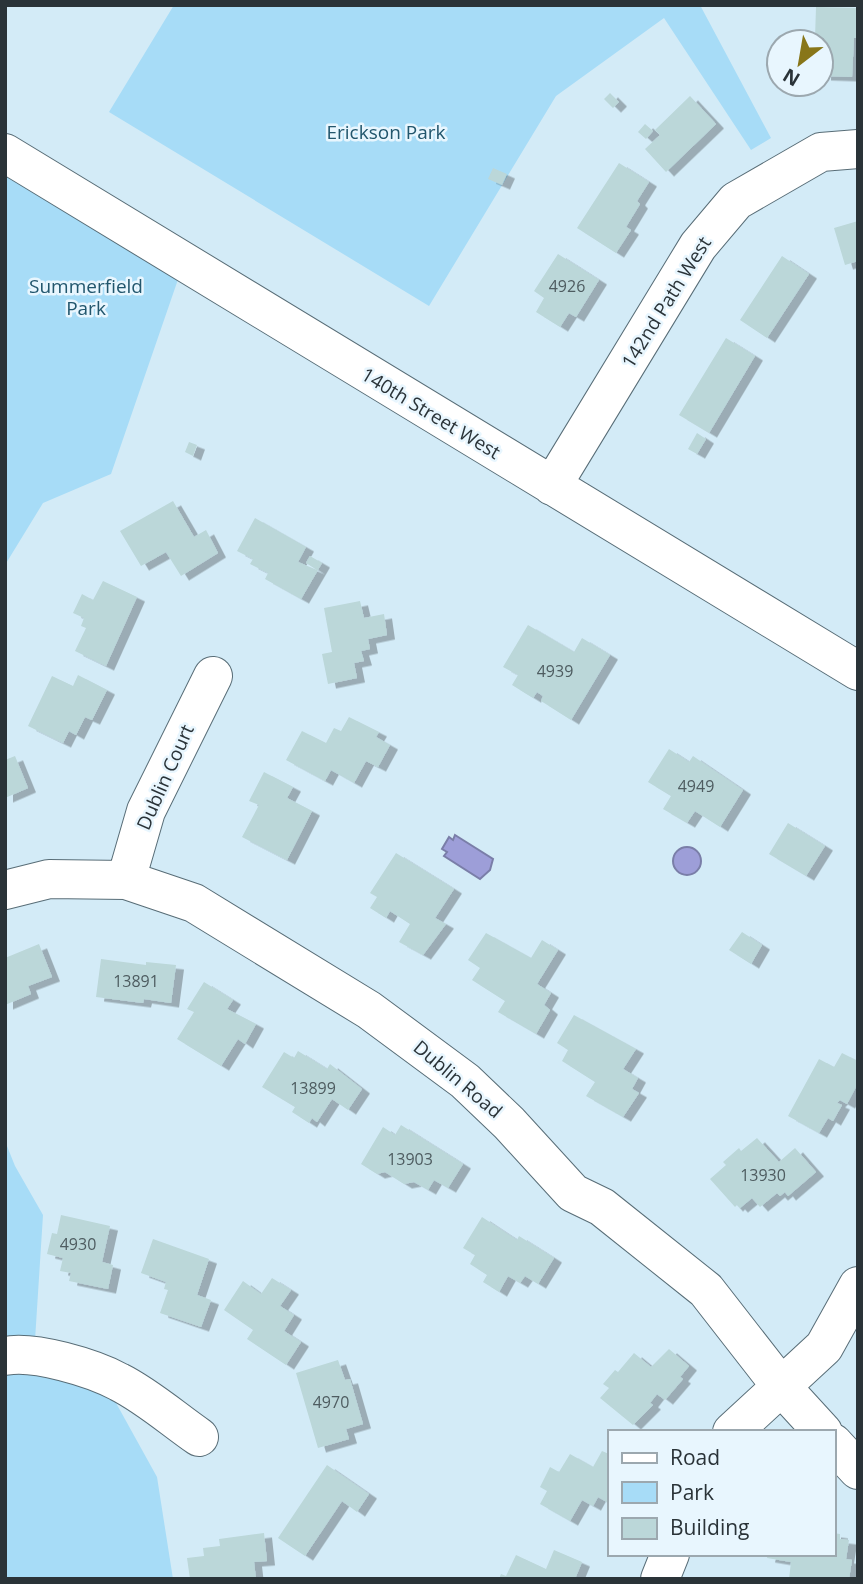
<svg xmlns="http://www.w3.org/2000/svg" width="863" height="1584" font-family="'Open Sans',sans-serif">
	<defs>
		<filter id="shadow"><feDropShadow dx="8" dy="4.5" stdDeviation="0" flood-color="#0004"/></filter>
	</defs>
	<rect width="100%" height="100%" fill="#d3ebf7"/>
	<path fill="#a7dcf7" d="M174,5H700L771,138L751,150L664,18L556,96L429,306L109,112Z
		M5,153L184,262L111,474L43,503L5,565Z
		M5,1141L15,1166L43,1215L34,1356L100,1374L157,1477L173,1579H5Z"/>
	<path fill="#9d9ed8" stroke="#7a7ea8" stroke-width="2" d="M455,835L493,859L490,870L480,879L444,856L447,852L442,849L449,837L453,840Z
		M673 861a14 14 0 1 1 28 0a14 14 0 1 1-28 0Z"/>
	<path fill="#bbd7d9" filter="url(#shadow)" d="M816,7L858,8V38H854L852,77L823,76L824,38H815Z
		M610,93L619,102L613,108L604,99Z
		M690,96L716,124L666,172L645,149L660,135L655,130Z
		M645,124L653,131L646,139L638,132Z
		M619,163L649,182L637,201L640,204L626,227L631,230L616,253L577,228Z
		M493,168L507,174L502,185L488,179Z
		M858,221V261L845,265L834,228Z
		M558,254L599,280L576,317L569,313L560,327L536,312L544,298L534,291Z
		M782,256L809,274L767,338L740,320Z
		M726,338L755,356L709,433L679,415Z
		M697,433L706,439L697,454L688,449Z
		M189,442L197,445L193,456L185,452Z
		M173,501L194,537L206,530L218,553L181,576L166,552L141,566L120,531Z
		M255,518L306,547L298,562L317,570L306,563L310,556L322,563L301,599L265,579L268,573L250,564L253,559L237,551Z
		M103,581L137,597L106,666L75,651L86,628L81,626L84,618L73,613L82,594L93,600Z
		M360,601L364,618L384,614L387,635L368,639L370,649L361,651L364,661L354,663L357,678L328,684L322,654L332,652L324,608Z
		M528,625L574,652L582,638L610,655L571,720L541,701L543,696L537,692L533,698L512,685L518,675L503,667Z
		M78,675L107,690L92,720L85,717L76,735L69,731L63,743L28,726L52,676L73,686Z
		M349,717L379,732L376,737L390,745L378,767L366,761L354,783L331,770L325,781L286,760L302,731L326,743L334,728L341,731Z
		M669,749L689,762L693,756L743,790L720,827L695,811L687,823L663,809L671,796L648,782Z
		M15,756L28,788L5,798V760Z
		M264,772L293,787L287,798L312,811L287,860L242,837L259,805L249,801Z
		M788,823L825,846L806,876L769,854Z
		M396,853L454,889L435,918L446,924L423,955L399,942L410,924L390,911L386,918L370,908L377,897L370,893Z
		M742,932L762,945L751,964L729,950Z
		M486,933L531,958L542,940L558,950L537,984L551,993L544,1005L550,1010L536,1034L498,1012L505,1001L472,980L480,968L468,960Z
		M39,944L52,977L28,986L31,994L5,1005V958Z
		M101,959L146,965V962L176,965L171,1003L144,999L143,1003L96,997Z
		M204,982L233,1000L227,1009L256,1024L245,1044L238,1039L221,1066L177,1039L194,1012L187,1009Z
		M574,1015L636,1049L623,1069L638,1078L632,1089L639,1093L623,1117L586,1096L595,1082L562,1061L568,1050L557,1043Z
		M298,1051L327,1069L330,1064L362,1089L348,1110L332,1099L317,1122L312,1118L309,1123L292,1112L295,1107L262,1087L284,1052L294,1058Z
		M842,1053L858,1061V1083L847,1104L840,1100L837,1103L842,1105L833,1121L828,1118L819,1133L788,1116L819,1059L834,1067Z
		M401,1125L463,1164L448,1188L434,1180L428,1190L414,1182L404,1184L385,1172L377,1174L361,1164L383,1127L395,1135Z
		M757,1138L779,1162L795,1148L816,1172L788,1196L785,1192L780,1196L777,1193L760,1207L752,1198L740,1208L737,1205L735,1207L710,1179L726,1165L723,1162L739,1148L741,1151Z
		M61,1215L110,1226L102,1262L113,1265L108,1289L69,1281L71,1273L60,1271L63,1258L47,1254L52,1233L57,1234Z
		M482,1217L517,1240L519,1236L554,1258L538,1284L525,1276L520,1283L508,1276L499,1292L483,1282L487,1275L470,1264L475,1255L463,1248Z
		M153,1239L209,1259L197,1295L211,1300L201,1327L160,1313L168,1290L164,1289L166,1282L141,1273Z
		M272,1278L291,1290L280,1306L294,1315L284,1331L301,1342L286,1365L247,1339L253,1330L224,1310L243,1281L261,1294Z
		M669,1349L689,1366L680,1377L683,1379L665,1400L657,1394L650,1403L653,1405L633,1425L600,1398L609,1388L603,1384L615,1370L618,1372L634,1353L651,1367Z
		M338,1360L345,1380L350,1379L363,1424L346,1429L349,1439L318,1448L296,1373Z
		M602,1451L609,1454V1498L607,1502L598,1497L593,1506L582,1500L570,1521L540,1504L547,1491L540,1487L550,1467L559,1472L570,1454L593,1467Z
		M327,1465L369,1494L357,1512L342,1501L305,1556L278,1538Z
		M264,1533L267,1561L254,1562L256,1579H190L187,1558L204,1556L203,1548L220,1546L219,1539Z
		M833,1533L840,1534V1539L849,1540L846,1559L852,1560L849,1579H789L791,1562L767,1558L768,1554H833Z
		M554,1550L582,1562L575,1579H499L501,1574L506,1576L516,1555L546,1569Z"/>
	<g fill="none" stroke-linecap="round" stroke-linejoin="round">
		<g stroke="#586d77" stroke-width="40">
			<path id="minor" d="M5,153L858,671
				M552,486L698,246L736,201L821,152L858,149
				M126,880L146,811L213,676
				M5,890L49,879L126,880L194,903L369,1010L465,1081L509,1123L573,1193L602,1207L706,1290L780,1385L823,1432
				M5,1356C34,1350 93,1368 119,1382C147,1396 173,1419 199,1437
				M732,1432L824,1347L858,1286
				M833,1443L858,1470
				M660,1579L670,1554"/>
		</g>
		<use href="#minor" stroke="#fff" stroke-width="38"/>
	</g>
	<g text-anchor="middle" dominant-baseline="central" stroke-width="5" stroke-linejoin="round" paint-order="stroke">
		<g font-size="16" fill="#4e5c60">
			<text x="567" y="286">4926</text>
			<text x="555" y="671">4939</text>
			<text x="696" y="786">4949</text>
			<text x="136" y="981">13891</text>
			<text x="313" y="1088">13899</text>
			<text x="410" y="1159">13903</text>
			<text x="763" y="1175">13930</text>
			<text x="78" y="1244">4930</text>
			<text x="331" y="1402">4970</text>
		</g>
		<g font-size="19" fill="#21566d" stroke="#e8f6fe">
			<text x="386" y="132">Erickson Park</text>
			<text x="86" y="286">Summerfield<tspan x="86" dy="22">Park</tspan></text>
		</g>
		<g font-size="19" fill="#2a3338" stroke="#e8f6fe">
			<text transform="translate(666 302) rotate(-58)">142nd Path West</text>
			<text transform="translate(431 413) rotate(31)">140th Street West</text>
			<text transform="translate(165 777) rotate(-66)">Dublin Court</text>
			<text transform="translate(458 1079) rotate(40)">Dublin Road</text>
		</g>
	</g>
	<rect width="863" height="1584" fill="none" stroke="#2a3338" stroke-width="14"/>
	<rect x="608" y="1430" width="228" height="126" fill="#e8f6fe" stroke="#9ca8af" stroke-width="2"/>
	<rect x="622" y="1453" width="35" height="10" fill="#ffffff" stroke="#9ca8af" stroke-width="2"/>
	<text x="670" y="1465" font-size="21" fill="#2a3338">Road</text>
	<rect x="622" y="1482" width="35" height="21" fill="#a7dcf7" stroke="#9ca8af" stroke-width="2"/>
	<text x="670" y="1500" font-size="21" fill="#2a3338">Park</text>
	<rect x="622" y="1518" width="35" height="21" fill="#bbd7d9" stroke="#9ca8af" stroke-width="2"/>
	<text x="670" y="1535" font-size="21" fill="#2a3338">Building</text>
	<g transform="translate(800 63) rotate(211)"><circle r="33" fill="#e8f6fe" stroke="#9ca8af" stroke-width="2"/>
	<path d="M0-5L12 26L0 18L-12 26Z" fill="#887619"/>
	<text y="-10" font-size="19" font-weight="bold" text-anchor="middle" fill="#2a3338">N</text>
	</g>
</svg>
